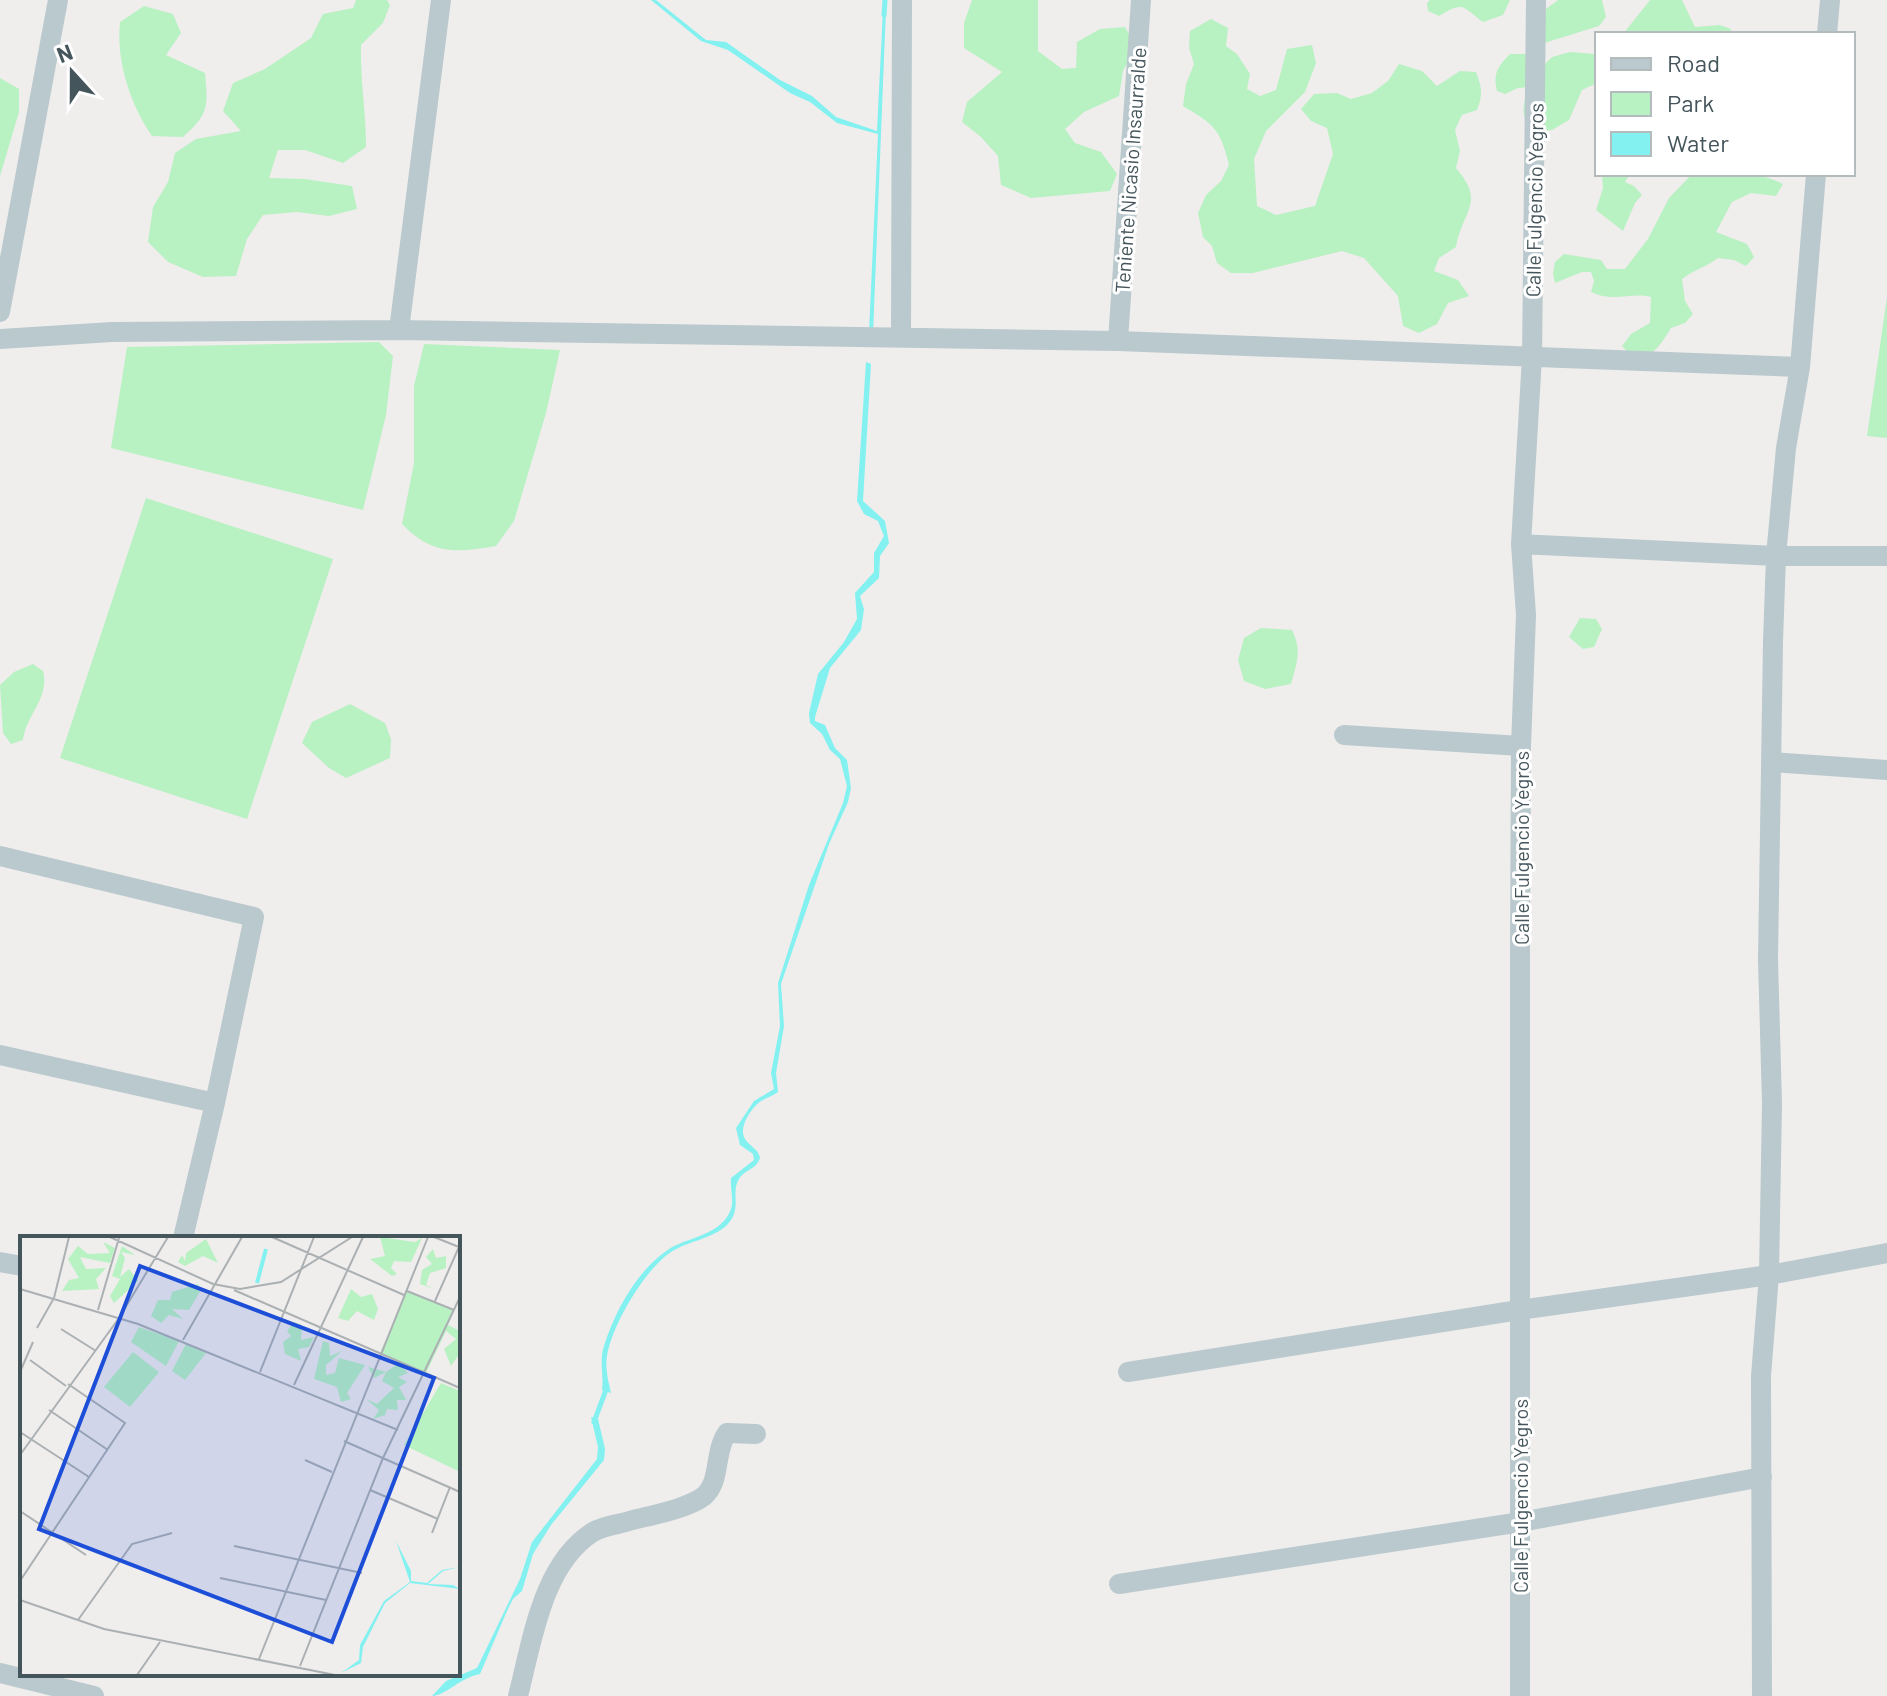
<svg xmlns="http://www.w3.org/2000/svg" width="1887" height="1696" font-family="Barlow,sans-serif">
	<rect width="100%" height="100%" fill="#f0eded"/>
	<path fill="#b8f1c2" d="M356,0H387L390,5L383,23L361,45C360,79 366,112 366,147L343,163L305,150H278L269,178L305,179L352,186L357,209L329,216L297,212L263,215L247,239L236,276L203,277L168,262L148,242L153,207L168,182L175,153L196,139L241,131L223,111L233,83L265,69L311,38L323,14L353,8Z
		M972,0H1038V51L1062,69L1076,68L1077,42L1100,29L1125,27L1136,46L1123,71L1119,96L1084,112L1065,129L1075,143L1101,152L1117,174L1110,191L1031,198L1001,185L998,156L981,137L962,122L967,102L1002,72L964,48V23Z
		M1430,0H1510L1503,15L1483,22C1463,7 1464,0 1439,16L1428,11L1427,3Z
		M1558,0H1602L1606,17L1599,26L1541,44L1546,9Z
		M1650,0H1682L1695,27L1720,25L1731,29V34H1623Z
		M144,6L173,14L181,33L166,55L205,73C208,107 209,114 183,137L152,136C130,104 116,61 120,22Z
		M1211,19L1228,28L1226,46L1237,54L1250,74L1247,89L1260,96L1276,90L1287,49L1312,45L1316,63L1305,92L1266,131L1254,159L1257,206L1276,215L1315,206L1333,154L1327,128L1311,121L1301,109L1314,94L1337,93L1351,99L1372,93L1388,81L1399,64L1422,71L1437,86L1460,71L1476,72C1482,87 1483,95 1477,110L1462,115L1455,130L1460,151L1456,168C1486,203 1463,209 1456,247L1439,258L1434,271L1458,280L1469,296L1448,303L1437,324L1419,333L1403,326L1398,296L1364,258L1342,251L1253,273H1231L1217,263L1212,246L1203,237L1198,213L1206,195L1221,181L1229,165C1220,129 1215,125 1183,106L1186,84L1194,64L1189,48L1190,31Z
		M1570,52L1595,54L1597,57V83L1582,90L1569,120L1552,130L1537,132C1519,119 1522,106 1529,87L1518,88L1505,94L1497,91C1493,74 1497,67 1510,54H1525L1534,66H1543L1552,57Z
		M0,78L19,89V112L0,176Z
		M1602,174H1630L1625,182L1634,186L1642,195L1635,203L1623,231L1596,210L1603,188Z
		M1692,174C1722,174 1756,169 1783,184L1776,196L1751,193L1732,202L1716,232L1747,244L1754,257L1746,266L1734,260L1718,258C1707,267 1693,270 1682,279L1685,301L1693,314L1685,323L1671,328C1661,344 1655,355 1636,360L1622,346L1631,334L1650,323L1651,297C1630,292 1615,303 1591,292L1594,281L1591,272H1582L1555,283L1553,274L1555,262L1564,254L1601,260L1607,269H1625L1648,239L1669,198Z
		M1887,297V438L1867,436Z
		M379,342L393,356L386,415L363,510L111,448L127,347Z
		M424,344L560,350L546,413L514,521L496,546C456,553 432,555 402,524L414,463V386Z
		M146,498L333,559L247,819L60,758Z
		M1580,618L1596,619L1602,629L1594,647L1583,649L1569,637Z
		M1261,628L1292,630C1302,650 1297,663 1291,684L1265,689L1244,681L1238,660L1244,638Z
		M33,664L43,671C50,698 26,715 23,740L11,744L3,733L0,685L14,672Z
		M350,704L385,723L391,739L390,758L346,778L329,768L302,743L312,722Z"/>
	<path fill="#82f1f0" d="M651,0H656L706,40L726,42L780,80L812,96L836,117L877,131L883,9H886L873,334L869,333L878,134L837,123L810,102L790,93L728,50L701,41Z
		M866,362L871,364L863,501L885,521L889,543L880,556L879,578L860,596L864,609L861,630L830,668L815,717V721L825,725L835,748L847,760L851,788L848,802L829,844L781,984L784,1026L776,1073L778,1092C773,1096 766,1098 761,1101C751,1108 738,1128 745,1139C751,1148 758,1148 760,1158C756,1170 745,1169 739,1179C730,1193 743,1209 727,1225C712,1239 688,1241 671,1252C645,1269 612,1325 607,1356C605,1368 608,1380 611,1393L602,1390C604,1376 599,1360 604,1346C615,1311 637,1270 669,1249C688,1237 722,1235 731,1209C734,1201 730,1188 731,1178L754,1160L753,1154L740,1145L736,1128L754,1101L774,1089L771,1073L780,1026L778,983L809,885L843,803L847,786L840,759L830,750L822,734L810,723L809,713L818,674L844,642L857,619L855,593L874,572V553L884,536L878,521L864,514L857,501Z
		M591,1417L598,1419L605,1449L604,1460L551,1525L533,1554L522,1591L513,1599L507,1611L480,1674C459,1678 447,1695 432,1696L446,1681L477,1668L520,1579L532,1542L597,1459L598,1447Z"/>
	<g fill="none" stroke-linecap="round" stroke-linejoin="round">
		<path stroke="#82f1f0" stroke-width="5" d="M884,15L885,0
			M594,1422L607,1387"/>
		<path stroke="#bac9cd" stroke-width="20" d="M1827,34L1830,0
			M0,312L58,0
			M399,330L441,0
			M901,338L902,0
			M0,339L112,332L399,330L1118,341L1800,367
			M1118,341L1141,0
			M1521,544L1776,556H1887
			M1344,735L1521,746
			M1772,762L1887,770
			M0,856L254,917L215,1103L183,1238
			M0,1055L215,1103
			M0,1262L22,1266
			M1128,1372L1519,1310L1769,1275L1887,1253
			M1119,1584L1521,1522L1762,1477
			M0,1673L94,1696
			M518,1696C532,1642 542,1564 593,1532C601,1527 613,1525 622,1523C645,1516 686,1510 704,1496C721,1482 714,1451 727,1433L756,1434
			M1520,1696V950L1521,746L1526,615L1521,544L1532,357L1536,0
			M1762,1696L1761,1376L1769,1275L1772,1104L1768,959L1773,642L1776,556L1786,448L1800,367L1816,174"/>
	</g>
	<g text-anchor="middle" dominant-baseline="central" stroke-width="6" stroke-linejoin="round" paint-order="stroke">
		<g font-size="20" fill="#44555b" stroke="#fff">
			<text transform="translate(1130 170) rotate(-86)">Teniente Nicasio Insaurralde</text>
			<text transform="translate(1534 200) rotate(-89)">Calle Fulgencio Yegros</text>
			<text transform="translate(1521 848) rotate(-90)">Calle Fulgencio Yegros</text>
			<text transform="translate(1520 1496) rotate(-90)">Calle Fulgencio Yegros</text>
		</g>
	</g>
	<g transform="translate(20 1236)">
		<rect width="440" height="440" fill="#f0eded"/>
		<path d="M360,1L395,6L402,2L391,26L374,25L371,32L377,38L372,40L350,23L365,20ZM186,3L198,27L183,20L165,30L158,26L162,19L165,25L166,17ZM83,6L95,12L90,27L60,21L66,33L86,32L76,43L79,53L42,55L49,44L59,42L48,23L58,10L68,18L90,17ZM102,10L115,19L101,16L105,22L100,41L109,33L118,45L94,67L90,60L100,43L92,40ZM413,13L416,22L426,20V32L410,37L406,49L414,53L400,48L402,34L412,28L406,21ZM178,48L181,54L169,74L152,73L163,83L149,79L141,87L131,80L138,64H150L152,56ZM331,53L341,61L352,58L358,73L354,84L337,75L328,85L318,82ZM387,55L434,74L428,89L440,95V117L431,130L424,113L436,103L426,95L406,137L360,117ZM274,86L282,89L281,104L294,101L289,111L278,113L281,125L265,118L263,106L271,100L267,95ZM119,91L159,105L146,130L111,106ZM303,105L309,107L310,120L322,115L306,129V139L315,137L319,122L345,129L327,157L331,163L321,166L317,151L294,143ZM166,108L186,117L165,144L152,135ZM113,116L139,136L110,171L84,151ZM378,128L388,137L378,141L387,146L379,151L386,164H377L378,174L367,173L365,179L353,183L359,174L346,163L357,168L374,152L362,145L366,136L354,142L348,131L366,136ZM421,147L440,155V236L384,209Z" fill="#b8f1c2"/>
		<path d="M376,305L391,335V345L407,347L422,334L440,331L423,335L408,348L433,349L440,353L390,347L365,367L343,411L341,427L321,437L339,424L340,409L364,365L390,346Z" fill="#82f1f0"/>
		<path fill="none" stroke="#82f1f0" stroke-width="4" d="M237,47L246,13"/>
		<path fill="none" stroke="#abb0b3" stroke-width="2" d="M90,1L193,48L220,53L261,46L332,1M252,1L384,59M414,1L439,11M0,53L118,88L378,194M214,54L440,152M387,55L434,74M415,65L439,11M78,74L99,2M17,92L34,62L49,1M41,93L76,115M163,104L222,1M10,124L46,150M0,136L13,106M240,136L294,1M274,149L343,1M29,174L88,214M0,196L69,241M324,205L440,256M0,219L99,82L148,1M285,224L312,236M350,254L418,283M0,275L66,319M412,297L430,251M214,310L342,337M200,342L306,364M0,345L105,187L48,148M0,364L84,393L315,439M58,384L112,308L152,297M239,423L408,1M280,430L363,222L440,61M117,439L140,406"/>
		<path fill="#1d4ed8" fill-opacity="0.15" stroke="#1d4ed8" stroke-width="4" d="M120,30L414,142L312,406L19,293Z"/>
		<rect width="440" height="440" fill="none" stroke="#44555b" stroke-width="4"/>
	</g>
	<rect x="1595" y="32" width="260" height="144" fill="#ffffff" stroke="#b4bbbd" stroke-width="2"/>
	<rect x="1611" y="58" width="40" height="12" fill="#bac9cd" stroke="#b4bbbd" stroke-width="2"/>
	<text x="1667" y="72" font-size="24" fill="#44555b">Road</text>
	<rect x="1611" y="92" width="40" height="24" fill="#b8f1c2" stroke="#b4bbbd" stroke-width="2"/>
	<text x="1667" y="112" font-size="24" fill="#44555b">Park</text>
	<rect x="1611" y="132" width="40" height="24" fill="#82f1f0" stroke="#b4bbbd" stroke-width="2"/>
	<text x="1667" y="152" font-size="24" fill="#44555b">Water</text>
	<g transform="translate(72 72) rotate(339)" stroke="#ffffff" stroke-width="6" paint-order="stroke">
	<path d="M0-6L14 30L0 20L-14 30Z" fill="#44555b"/>
	<text y="-12" font-size="22" font-weight="bold" text-anchor="middle" fill="#44555b">N</text>
	</g>
</svg>
